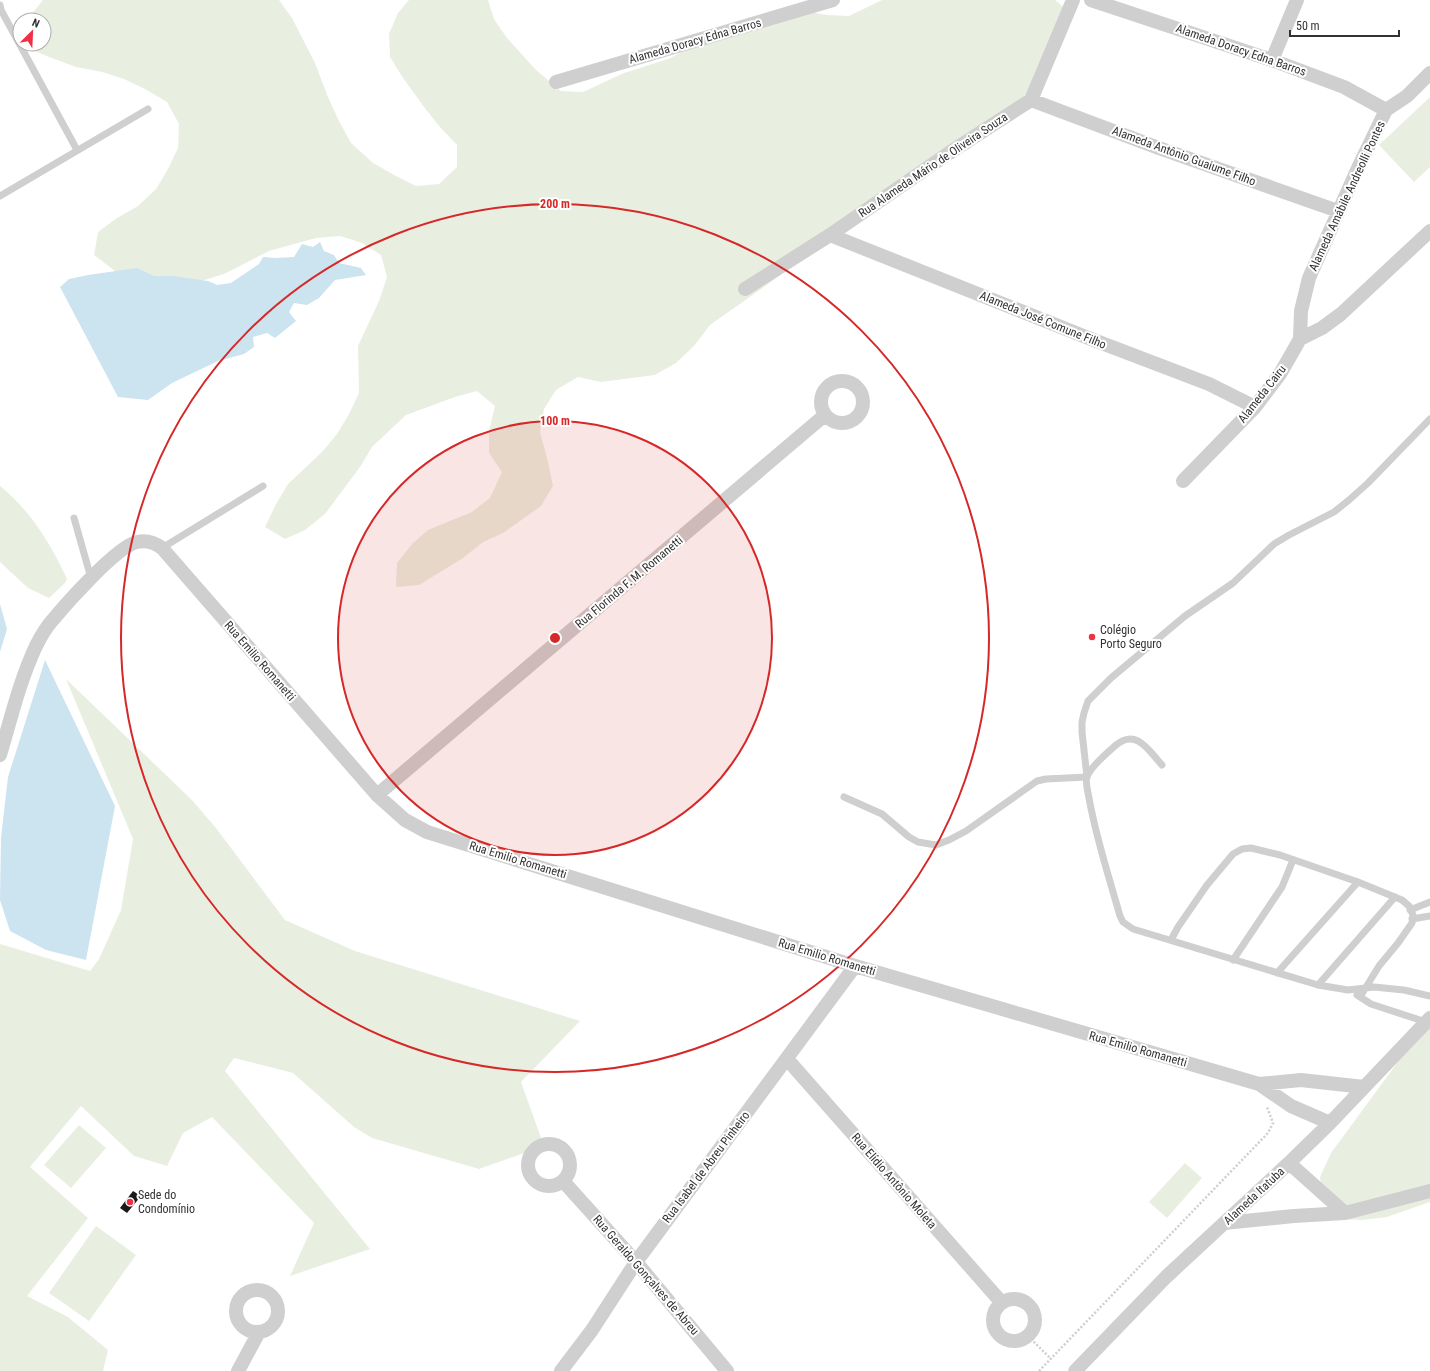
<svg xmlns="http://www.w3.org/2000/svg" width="1430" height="1371" font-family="'Roboto Condensed',sans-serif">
	<rect width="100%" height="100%" fill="#fff"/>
	<path fill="#e9efe0" d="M43,0H279L292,18L315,63L328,97L339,121L351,143L373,163L396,176L416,186L439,184L457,167V145L440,127L424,107L403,78L390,57L389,34L398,13L409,0H488L494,19L507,38L536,70L561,91L583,92L624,73L668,59L688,49L804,11L827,15L849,16L882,0H1055L1068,11L1036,83L1016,106L971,148L951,158L948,157L710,325L694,346L676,363L655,375L601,382L578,377L556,390L544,409L540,432L548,462L553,486L541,506L503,533L483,542L463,558L419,585L396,587L397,563L412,544L428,530L472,512L490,498L502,472L489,453V431L495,406L477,391L455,397L406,415L372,447L360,467L325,514L305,530L285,539L265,527L275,506L288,484L322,452L337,434L349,414L359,393L358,346L379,301L387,277L381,255L362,243L340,236L316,238L269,251L224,274L195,283L115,271L94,255L98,232L117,218L138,206L156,189L168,169L178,148L179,124L167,102L145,89L124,79L102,72L76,67L49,57L28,48L27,44H44V20H27Z
		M1430,97V167L1414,182L1379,145Z
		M0,486C30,510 51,544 67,579L65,583L49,598L28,588L0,562Z
		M66,679L192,800L216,828L285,920L355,951L580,1021L521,1082L544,1146L479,1169L372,1138L354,1127L293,1073L234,1058L225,1071L370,1249L290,1276L314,1223L212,1117L183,1133L167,1166L134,1156L81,1106L30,1167L88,1218L27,1296L68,1317L108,1350L103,1371H0V944L90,971L99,959L121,910L133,839Z
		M1430,1018V1202L1387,1217L1362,1220L1339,1219L1323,1202L1320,1177L1331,1153Z
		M79,1125L106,1148L71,1188L44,1165Z
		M1185,1163L1202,1178L1167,1218L1149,1202Z
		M96,1226L136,1255L89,1321L49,1293Z"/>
	<path fill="#cce4ef" d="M320,242L324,251L334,255L339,263L361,268L366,275L335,280L319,298L307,305L294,303L289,312L296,321L275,338L267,333L253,337L254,347L244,354L218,361L172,383L148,400L118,397L60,287L69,279L88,275L137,268L154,276H173L208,281L217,285L231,283L259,264L263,257L275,258L294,257L302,244L313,247Z
		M0,604L7,629L0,652Z
		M45,660L115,806L86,960L46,950L10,931L0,900L1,838L8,777Z"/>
	<path fill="#191919" d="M133,1191L141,1196L127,1213L120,1208Z"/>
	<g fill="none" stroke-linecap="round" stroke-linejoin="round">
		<path stroke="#cfcfcf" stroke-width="2.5" stroke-dasharray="2 2" stroke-linecap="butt" d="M1028,1336L1051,1359
			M1039,1371L1268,1133L1273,1123L1267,1107"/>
		<path stroke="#cfcfcf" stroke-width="7" d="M0,5L1,10L77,150
			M0,196L148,109
			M74,518L91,578
			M162,548L263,486
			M1162,765C1149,751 1137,728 1116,745C1108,752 1090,767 1087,777C1085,782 1088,792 1089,798C1096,838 1109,877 1120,916L1123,922L1133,929L1318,985L1348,990L1374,987L1404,990L1430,996
			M844,797L882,814L909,837L918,842L936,845L949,840L966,831L1037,781L1046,779L1087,777L1082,732V722L1084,713L1088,701L1111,678L1185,616L1233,583L1274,544L1289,535L1334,512L1349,500L1368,483L1430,419
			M1410,910L1430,902
			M1412,919L1430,916
			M1171,940L1178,927L1207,885L1233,854L1242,849L1251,848L1280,855L1358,882L1402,900L1409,906L1413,915L1412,923L1398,943L1379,966L1360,997
			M1233,960L1282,887L1293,860
			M1277,973L1358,882
			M1318,985L1395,897
			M1357,995L1371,1004L1426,1022"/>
		<path stroke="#cfcfcf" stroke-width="14" d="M1091,0L1272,60L1344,87L1386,110
			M1272,60L1297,0
			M556,82L833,0
			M1031,100L1156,147L1338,211
			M830,235L1091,339L1209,384L1255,407
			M745,289L830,235L949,153L1031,100L1073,0
			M1300,339L1301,311L1309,278L1358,168L1386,110L1407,96L1430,73
			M821 402a21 21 0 1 1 42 0a21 21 0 1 1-42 0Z
			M1183,481L1255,407L1280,374L1300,339L1322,328L1341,314L1430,231
			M0,755C11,718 20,680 36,646C40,638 45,629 51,622C65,605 117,546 137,542C146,540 155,543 162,548L377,795L405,820L427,832L855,966L1259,1084L1291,1106L1330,1123
			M377,795L825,415
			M787,1059L1002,1303
			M1259,1084L1301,1080L1364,1087
			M528 1165a21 21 0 1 1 42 0a21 21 0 1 1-42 0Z
			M1289,1163L1345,1213
			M563,1181L636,1262L727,1371
			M1224,1223L1294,1216L1345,1213L1430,1191
			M236 1311a21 21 0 1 1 42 0a21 21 0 1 1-42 0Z
			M993 1320a21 21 0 1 1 42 0a21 21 0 1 1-42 0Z
			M238,1371L259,1332
			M561,1371L592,1330L636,1262L855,966
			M1075,1371L1166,1277L1289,1163L1330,1123L1430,1018"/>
	</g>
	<circle cx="555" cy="638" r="217" fill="#d62828" fill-opacity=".12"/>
	<g fill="none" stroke="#d62828" stroke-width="2">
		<circle cx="555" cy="638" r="217"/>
		<circle cx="555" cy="638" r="434"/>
	</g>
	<g fill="#ef2f46" stroke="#fff" stroke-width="1.5">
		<circle cx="1092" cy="637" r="4"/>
		<circle cx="130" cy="1202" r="4"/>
	</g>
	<g text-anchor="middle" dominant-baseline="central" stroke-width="4" stroke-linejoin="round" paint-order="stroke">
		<g font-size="12" fill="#323232" stroke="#fff">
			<text transform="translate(695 41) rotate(-16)">Alameda Doracy Edna Barros</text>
			<text transform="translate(1241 50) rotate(19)">Alameda Doracy Edna Barros</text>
			<text transform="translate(1184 156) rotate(20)">Alameda Antônio Guaiume Filho</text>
			<text transform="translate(933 165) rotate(-34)">Rua Alameda Mário de Oliveira Souza</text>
			<text transform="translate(1347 196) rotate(-65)">Alameda Amábile Andreolli Pontes</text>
			<text transform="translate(1043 320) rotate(22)">Alameda José Comune Filho</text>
			<text transform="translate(1262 394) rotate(-52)">Alameda Cairu</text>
			<text transform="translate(629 582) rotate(-40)">Rua Florinda F. M. Romanetti</text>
			<text transform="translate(260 661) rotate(49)">Rua Emilio Romanetti</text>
			<text transform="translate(518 860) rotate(17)">Rua Emilio Romanetti</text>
			<text transform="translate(827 957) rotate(17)">Rua Emilio Romanetti</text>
			<text transform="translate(1138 1049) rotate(16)">Rua Emilio Romanetti</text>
			<text transform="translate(706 1167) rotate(-53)">Rua Isabel de Abreu Pinheiro</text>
			<text transform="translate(894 1181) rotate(49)">Rua Elídio Antônio Moleta</text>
			<text transform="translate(1254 1196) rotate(-43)">Alameda Itatuba</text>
			<text transform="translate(646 1275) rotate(49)">Rua Geraldo Gonçalves de Abreu</text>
		</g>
		<g font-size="12" fill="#323232" stroke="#fff" text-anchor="start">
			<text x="1100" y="630">Colégio<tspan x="1100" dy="14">Porto Seguro</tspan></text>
			<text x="138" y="1195">Sede do<tspan x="138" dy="14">Condomínio</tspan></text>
		</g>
	</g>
	<circle cx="555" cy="638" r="6" fill="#d62828" stroke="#fff" stroke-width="2"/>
	<g font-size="12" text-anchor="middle" font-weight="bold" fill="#d62828" stroke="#fff" stroke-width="4" stroke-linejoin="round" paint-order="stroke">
		<text x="555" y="208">200 m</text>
		<text x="555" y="425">100 m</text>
	</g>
	<g transform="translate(32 32) rotate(24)"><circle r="19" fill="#ffffff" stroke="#adadad"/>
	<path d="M0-3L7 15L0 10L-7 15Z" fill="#ef2f46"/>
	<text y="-6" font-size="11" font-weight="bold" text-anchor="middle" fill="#323232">N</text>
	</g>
	<path d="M1290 30v6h109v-6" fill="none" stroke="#323232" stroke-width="2"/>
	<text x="1296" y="30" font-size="12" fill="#323232" stroke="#ffffff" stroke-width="3" paint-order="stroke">50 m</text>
</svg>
